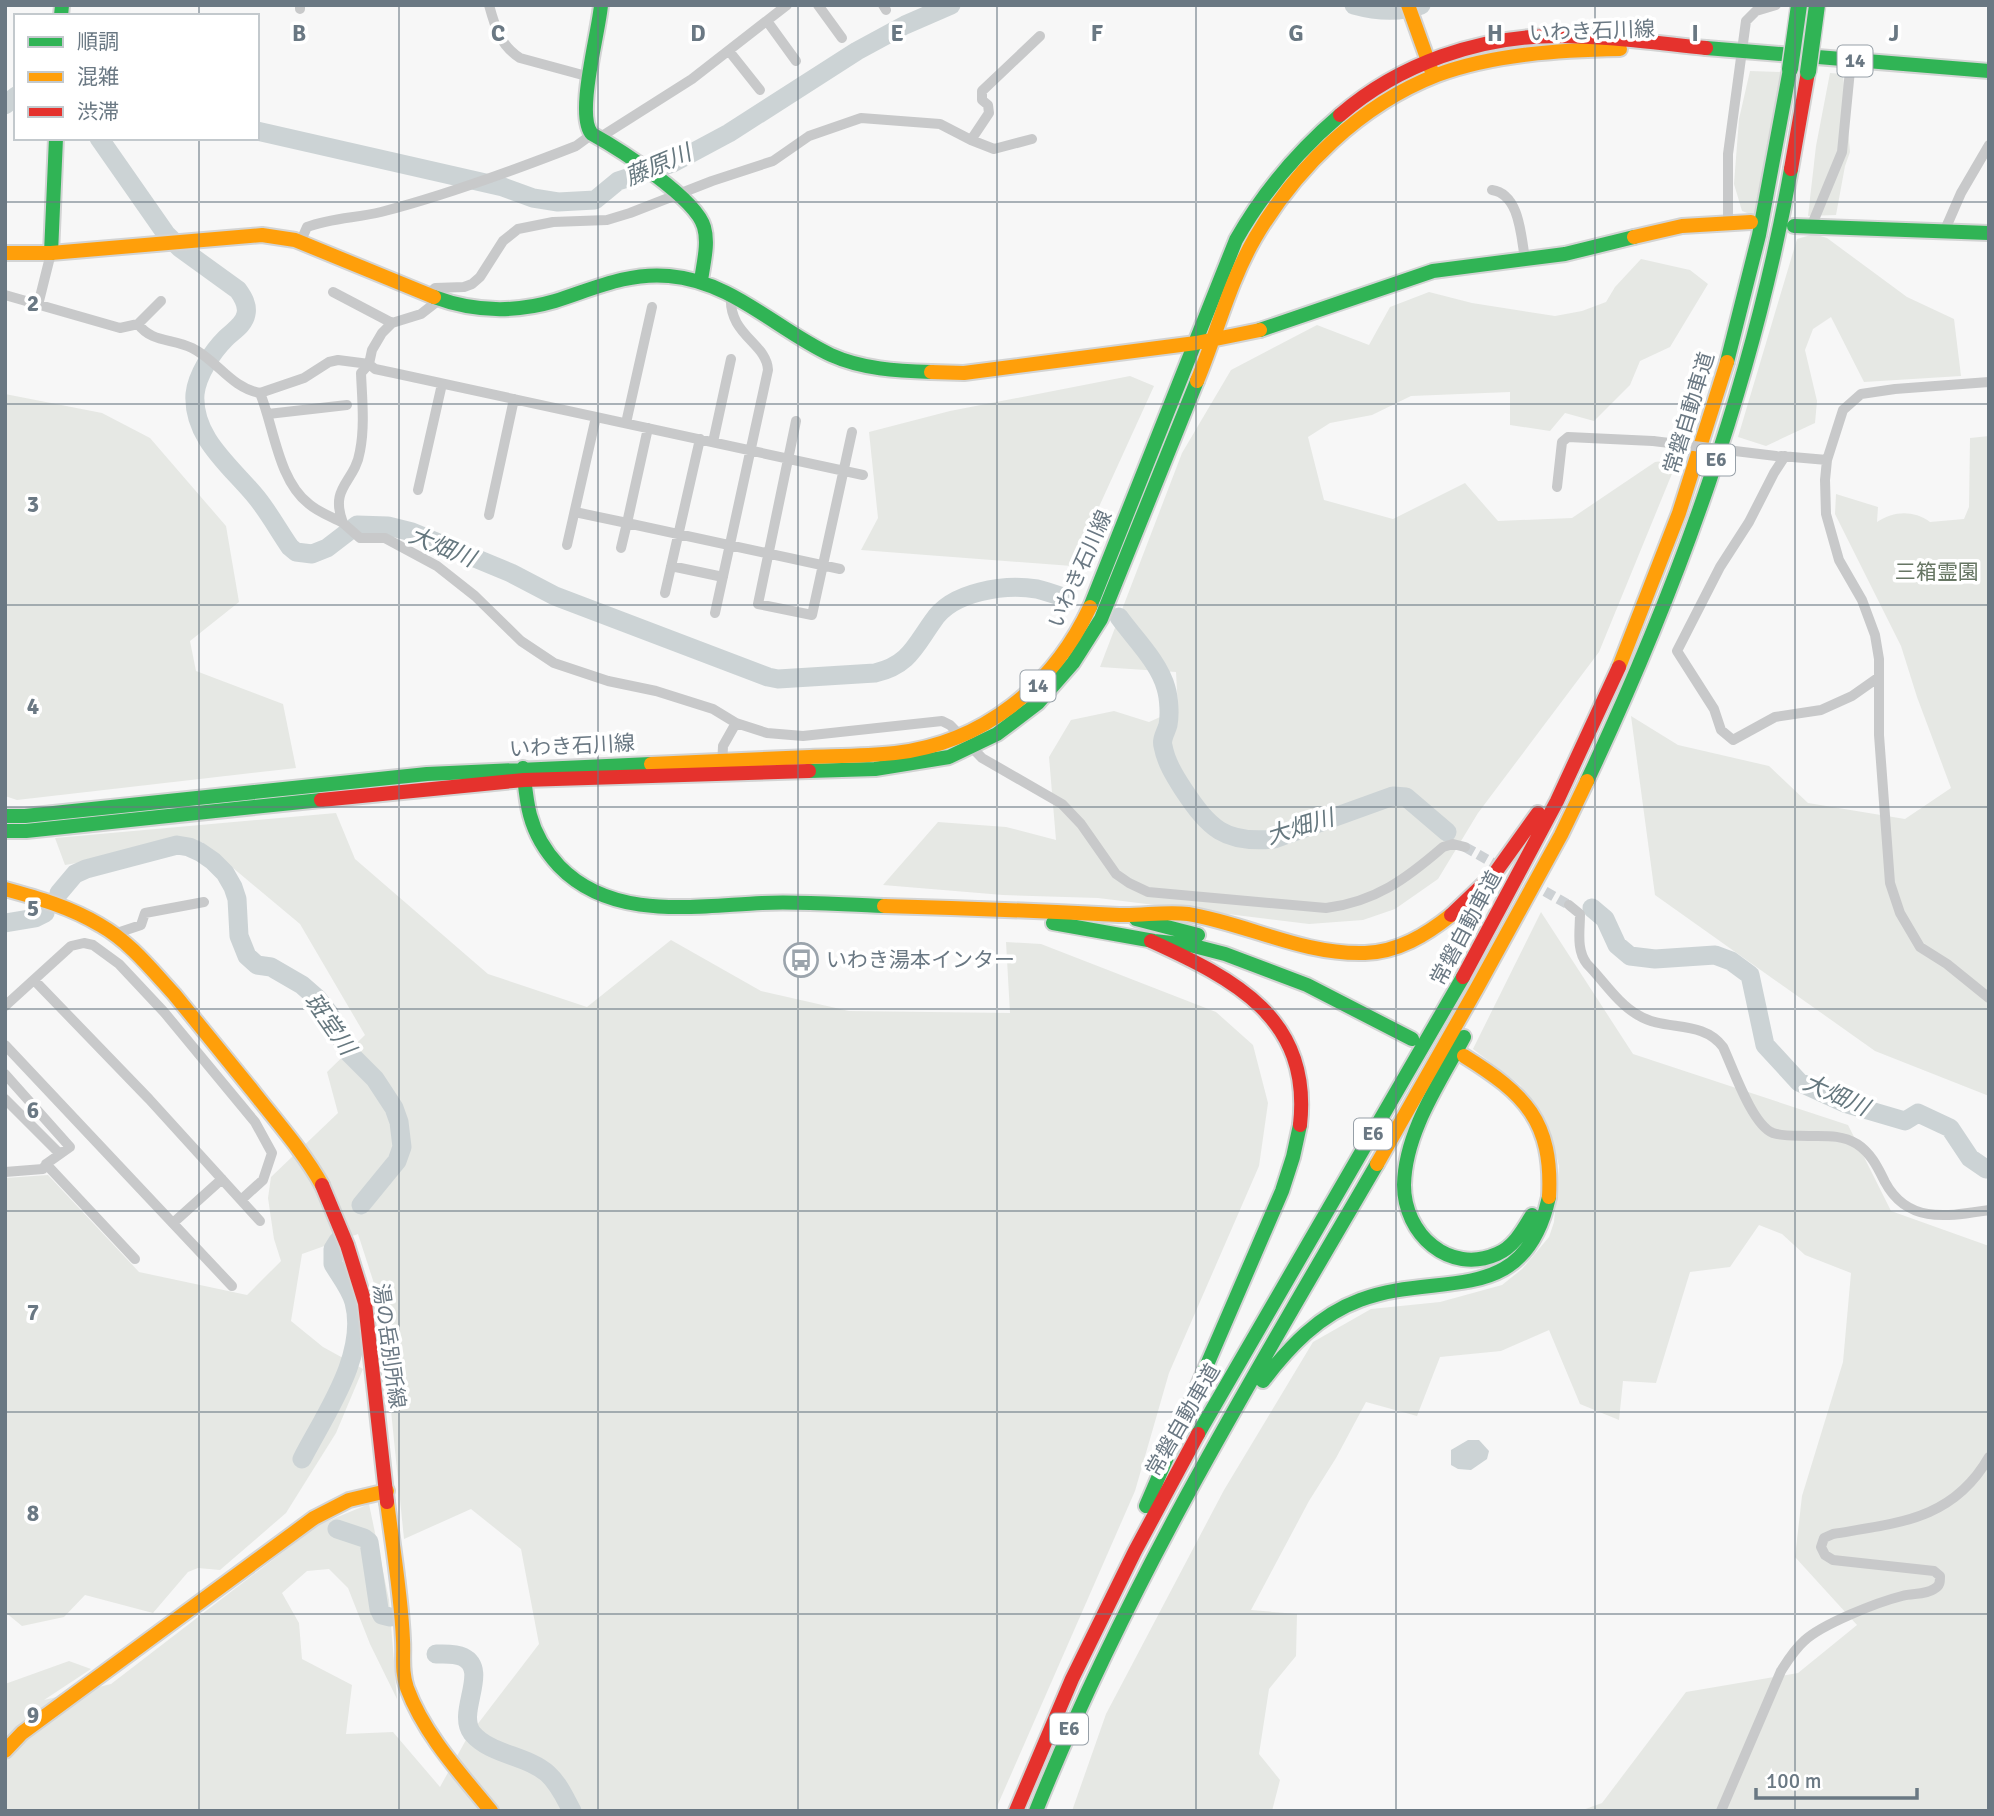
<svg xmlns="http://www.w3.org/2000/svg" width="1994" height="1816" font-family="Signika,'Noto Sans JP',sans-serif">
	<rect width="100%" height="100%" fill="#f7f7f7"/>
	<path fill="#e6e8e4" d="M1750,71L1784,72L1755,216L1742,211L1734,184L1739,119Z
		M1830,73L1843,74L1850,152L1845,166L1836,215L1808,216L1816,146Z
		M1814,234L1827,238L1907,297L1954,319L1961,376L1864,382L1831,317L1813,329L1805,350L1817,401L1815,423L1766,446L1738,437L1797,239Z
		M1641,259L1690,270L1708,284L1670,347L1640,361L1630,385L1594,421L1565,413L1550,431L1510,425V392L1411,396L1372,415L1330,423L1308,437L1324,500L1393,519L1465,483L1498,521L1572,518L1655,462L1678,459L1599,652L1478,813L1438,879L1395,909L1363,920L1309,924L1098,898L1003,895L883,885L938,822L1006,827L1056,840L1049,757L1071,720L1114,711L1149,722L1178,709L1176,672L1100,667L1182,453L1231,370L1317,325L1369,345L1390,307L1429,292L1472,303L1555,316L1582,311L1606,302L1615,287Z
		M1130,376L1154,386L1072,566L861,550L878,518L869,432L950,411Z
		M5,394L102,413L150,438L226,526L239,602L190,641L196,671L283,704L296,768L17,800L5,796Z
		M1989,436V1096L1875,1051L1655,895L1631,716L1678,745L1769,766L1808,803L1905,819L1951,788L1917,697L1901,646L1835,514L1836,494L1878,507L1877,522C1894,511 1913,510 1930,522L1964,519L1969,507L1970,438Z
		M336,813L355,859L488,974L587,1007L671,940L761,991L849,1011L1010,1013L1006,942L1041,944L1216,1012L1253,1045L1268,1103L1259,1166L1169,1373L1135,1491L995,1811H5V1684L69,1661L91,1669L44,1700L111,1684L318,1525L369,1504L389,1600L397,1699L370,1644L348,1588L329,1569L307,1571L282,1593L299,1623L302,1659L352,1685L346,1734L393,1732L440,1787L467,1738L539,1644L521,1549L471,1509L404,1539L380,1302L358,1234L302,1254L291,1321L323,1347L363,1369L336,1433L286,1513L220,1570L198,1568L188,1572L153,1613L85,1595L64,1617L22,1626L5,1612V1178L48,1175L139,1272L247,1295L281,1261L274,1239L268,1198L271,1177L338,1113L327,1072L365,1035L300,924L202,842L65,865L55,838Z
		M1541,912L1633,1054L1848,1125L1891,1211L1989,1246V1811H1580L1602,1803L1686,1692L1798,1673L1857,1625L1795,1557L1802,1496L1843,1362L1851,1273L1805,1255L1782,1234L1759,1225L1730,1267L1690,1272L1656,1383L1623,1381L1619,1420L1580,1404L1549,1330L1501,1351L1440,1357L1417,1416L1366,1402L1336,1458L1309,1501L1251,1610L1297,1614L1296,1656L1269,1689L1259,1754L1280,1780L1272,1811H1072L1106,1714L1224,1490L1313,1342L1371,1309L1440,1302L1502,1285L1522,1269L1549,1237L1554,1222L1559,1166L1549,1128L1520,1085L1473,1049Z"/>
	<path fill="#ccd3d5" d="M1468,1440H1479L1489,1451L1487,1459L1471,1470L1458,1469L1451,1465V1450Z"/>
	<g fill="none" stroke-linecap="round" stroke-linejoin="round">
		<path stroke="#ccd3d5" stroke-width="19" d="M1354,5C1376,11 1399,13 1421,5
			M5,105L16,96
			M257,131L503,187L533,198L558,202L595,200L618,181L673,163L729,133L857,51L905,25L951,5
			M99,138L166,234L180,248L238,290C243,297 248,305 246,314C244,325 233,331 226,338C212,352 197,375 195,394C192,438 232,467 257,498C269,513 279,531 290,547L296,552L312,554L327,548L357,525L388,526L412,532L511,573L555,596L768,677L778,679L875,673C909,665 915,646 933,621C952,591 1005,584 1037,589C1045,591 1054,594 1063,597
			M1119,617C1134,638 1159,662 1166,688C1169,698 1170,715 1168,725C1166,732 1161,739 1163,746C1166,762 1174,775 1183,789C1209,828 1224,844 1274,839L1393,796L1406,797L1447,832
			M59,893L75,874L86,869L177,845L189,847L200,852L213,861L225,873L233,887L237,899L239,936L247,956L257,965L271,967L302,985L318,999L329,1013L347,1051L375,1079L394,1108L399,1122L402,1147L397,1161L361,1205
			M1592,908L1605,919L1617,945L1630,956L1655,959L1715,955L1731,961L1750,975L1765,1045L1799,1082L1847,1104L1905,1121L1918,1113L1950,1128L1970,1158L1986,1169
			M5,923L35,918L45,913
			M302,1459C325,1414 368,1355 354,1302C350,1288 340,1276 333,1264V1249L338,1241
			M337,1529L364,1538L369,1542L379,1609L382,1615L390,1617
			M436,1654C444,1654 455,1653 463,1657C490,1670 456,1712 472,1733C490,1755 527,1755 548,1774C559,1784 565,1798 572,1811"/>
		<path stroke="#cdd1d4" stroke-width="10" stroke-dasharray="10 5" stroke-linecap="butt" d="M1465,847L1502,868
			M1532,884L1569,905"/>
		<g stroke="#d3d4d4" stroke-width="18">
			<path id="fast" d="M601,5C599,32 575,116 592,134C619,149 696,198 704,227C709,244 703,264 701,281
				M61,16L62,5
				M1706,48L1989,71
				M1794,226L1989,233
				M51,253L56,138
				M434,297C474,312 514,313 555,301C593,289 628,272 669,276C732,281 777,330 831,355C862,369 897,371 931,372
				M1260,330L1433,271L1565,254L1634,237
				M1727,362L1759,235L1790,69
				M1090,607L1236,240C1263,192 1298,151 1340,115
				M523,768C525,784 526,800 530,815C535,834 546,852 559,866C612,921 694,906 762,903C802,901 844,905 884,906
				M809,771L875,769L949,757L997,734L1038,703L1073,663L1101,619L1197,381
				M1587,781C1679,585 1753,382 1791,169
				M5,816H25L427,774L651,764
				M5,831H26L321,800
				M1136,919L1198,935
				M1053,923L1154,941L1190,945L1225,954L1307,985L1412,1039
				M1464,1037C1440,1082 1405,1132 1404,1185C1404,1234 1449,1275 1497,1254C1514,1247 1523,1230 1532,1215
				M1263,1381C1289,1347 1319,1315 1360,1300C1439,1270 1524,1310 1549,1197
				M1198,1434L1463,977
				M1146,1506L1282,1191L1293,1157L1300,1125
				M1036,1811C1127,1584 1254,1375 1377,1164"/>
		</g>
		<g stroke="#d3d4d4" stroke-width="18">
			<path id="slow" d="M1408,5L1432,72
				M1634,237L1682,226L1751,222
				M5,253H51L262,235L295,240L434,297
				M931,372L964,373L1196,343L1260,330
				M1197,381C1217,333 1229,283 1255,238C1296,168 1360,105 1437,75C1494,54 1560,50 1620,49
				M1619,667L1679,513L1727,362
				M651,764C704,762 757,759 810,757C838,756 867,756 895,753C983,743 1053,686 1090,607
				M5,889C38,898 70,907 100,925C130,942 151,969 174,994C200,1026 226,1058 252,1090C276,1121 303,1151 322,1185
				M884,906C963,908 1041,911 1119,915C1142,916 1165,911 1188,914C1248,924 1303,955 1365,953C1398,952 1426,935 1451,915
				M1464,1056C1525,1094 1553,1121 1549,1197
				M1377,1164L1477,988L1561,835L1587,781
				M387,1502C393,1547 401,1594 403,1640C404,1657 401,1671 407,1688C424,1734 460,1773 491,1811
				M5,1751L22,1733L314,1518L349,1500L387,1491"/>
		</g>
		<g stroke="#d3d4d4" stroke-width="18">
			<path id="jam" d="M1340,115C1399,64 1479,36 1557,36C1607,36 1656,43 1706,48
				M1791,169L1808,72
				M321,800L524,780L809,771
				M1451,915L1495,873L1538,813
				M1151,941C1234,979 1312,1018 1300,1125
				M1463,977L1557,801L1619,667
				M322,1185L347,1245L365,1303L387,1502
				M1016,1811L1072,1679L1135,1551L1198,1434"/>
		</g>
		<path stroke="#c8c9ca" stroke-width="10" d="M300,5V9
			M489,5C495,27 500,45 520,58L590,77
			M818,5L842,38
			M883,5L886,10
			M767,21L796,61
			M729,51L760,90
			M599,138L692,79L787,5
			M971,140L989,113L988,105L982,100V91L1040,36
			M1492,190C1520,194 1521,237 1525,259
			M1728,223V154L1746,21L1756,11L1776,5
			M1811,227L1842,152L1851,60
			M1944,232L1961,193L1989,145
			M300,243L307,227C331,218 356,218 381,212C447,195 512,171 576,146L591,135
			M333,292L392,323
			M5,295L120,328L138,324L161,301
			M428,295L435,288L464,287L472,284L480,277L503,241L518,229L553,222L607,220L630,213L712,181L773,161L809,136L861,118L940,124L971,140L994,149L1032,139
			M439,300L421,314L392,323L382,333L372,350L369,364L375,369L394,373L863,475
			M38,305L51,253
			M138,324C152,343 172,338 192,348C217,360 231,388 260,393C274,427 278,480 309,504C318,512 332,517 343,523C329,486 355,483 360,451C365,426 362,398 361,373L369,364
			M1989,382L1895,389L1861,394L1843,410L1827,460L1825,480L1826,514L1839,560L1862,600L1875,635L1879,659V735L1890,883L1900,913L1920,947L1947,964L1989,998
			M260,393L304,378L329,362L338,360L369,364
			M268,414L347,405
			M796,421L758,604L812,615L852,432
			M626,423L652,307
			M648,428L627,523L840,569
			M713,442L731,359
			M1781,456L1827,460
			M1785,456L1774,473L1749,522L1720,567L1677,651L1714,709L1721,730L1733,740L1775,717L1821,710L1852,696L1879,677
			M1557,487L1562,442L1568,437L1653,441
			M418,490L442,384
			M575,512L627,523L621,548
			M489,515L514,399
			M343,523L360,538H385L437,566L475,596L521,641L554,663L608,681L656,691L713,709L736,723
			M567,545L596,417
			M671,566L723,577
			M665,593L700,439
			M715,613L768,370C767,343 728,335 731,296
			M722,767L723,746L736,723L767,733L803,736L942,721L950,725L982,758L1062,804L1081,824L1116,874L1129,883L1148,892L1326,908C1375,902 1406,879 1443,847L1453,844L1465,847
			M1569,905L1580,914C1580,931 1576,950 1587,964C1603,980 1618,1004 1638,1015C1665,1032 1702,1019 1723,1047C1733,1068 1752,1125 1773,1133C1785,1137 1799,1135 1811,1136C1827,1136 1842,1135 1857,1144C1871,1153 1878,1168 1885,1182C1908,1225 1949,1216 1989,1210
			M114,934L141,925L145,913L204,902
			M35,981L149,1099L260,1221
			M5,1006L71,946L84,943L93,945L119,964L164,1012L255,1122L272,1153L263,1180L241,1200
			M5,1045L232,1286
			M5,1074L70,1147L46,1164L43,1169L5,1172
			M5,1099L60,1154
			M46,1164L135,1259
			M173,1223L222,1179
			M1721,1811L1781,1671C1788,1660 1794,1650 1804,1641C1822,1624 1878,1602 1902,1596C1913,1593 1925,1595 1934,1589C1940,1586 1940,1582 1940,1576L1934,1571L1833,1560L1825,1555L1821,1547L1824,1538L1833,1534C1898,1523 1953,1520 1989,1457"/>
		<use href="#fast" stroke="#30b455" stroke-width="14"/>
		<use href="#slow" stroke="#ff9f0a" stroke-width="14"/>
		<use href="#jam" stroke="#e5322d" stroke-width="14"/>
		<g stroke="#d3d4d4" stroke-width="19" stroke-linecap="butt">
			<path id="fast-bridge" d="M1790,69L1799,5
				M1808,72L1817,5"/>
		</g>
		<path stroke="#c8c9ca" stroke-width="10" d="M1653,441L1776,456"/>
		<use href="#fast-bridge" stroke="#30b455" stroke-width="16"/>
	</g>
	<path fill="none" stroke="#6a7883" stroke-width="2" stroke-opacity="0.55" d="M199,5V16M399,5V1811M598,5V1811M798,5V1811M997,5V1811M1196,5V1811M1396,5V1811M1595,5V1811M1795,5V1811M199,138V1811M5,202H1989M5,404H1989M5,605H1989M5,807H1989M5,1009H1989M5,1211H1989M5,1412H1989M5,1614H1989"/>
	<defs>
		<g id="bus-ring" transform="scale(1.75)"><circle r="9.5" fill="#fff" stroke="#9ba4ac" stroke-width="1.5"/><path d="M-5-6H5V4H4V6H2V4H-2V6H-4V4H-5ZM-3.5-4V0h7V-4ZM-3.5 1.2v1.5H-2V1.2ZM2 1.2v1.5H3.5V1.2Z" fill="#9ba4ac"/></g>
	</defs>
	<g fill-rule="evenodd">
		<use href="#bus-ring" x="801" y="960"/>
	</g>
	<g text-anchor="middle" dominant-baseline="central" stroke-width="7" stroke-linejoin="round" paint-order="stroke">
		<g fill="#fff" stroke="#97a0a8" stroke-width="2">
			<rect x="1837.5" y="45.5" width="35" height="31" rx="5"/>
			<rect x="1697" y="444.5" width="38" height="31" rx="5"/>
			<rect x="1020.5" y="670.5" width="35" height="31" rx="5"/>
			<rect x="1354" y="1118.5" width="38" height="31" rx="5"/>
			<rect x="1050" y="1713.5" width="38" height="31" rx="5"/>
		</g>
		<g font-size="19" font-weight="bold" fill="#6a7883">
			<text x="1855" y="61">14</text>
			<text x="1716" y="460">E6</text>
			<text x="1038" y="686">14</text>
			<text x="1373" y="1134">E6</text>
			<text x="1069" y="1729">E6</text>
		</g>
		<g font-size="21" fill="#6a7883" stroke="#fff">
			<text transform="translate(1592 31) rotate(-2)">いわき石川線</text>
			<text transform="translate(1689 413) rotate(-73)">常磐自動車道</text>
			<text transform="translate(1080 569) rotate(-66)">いわき石川線</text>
			<text transform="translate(572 746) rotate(-3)">いわき石川線</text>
			<text transform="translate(1466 928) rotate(-62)">常磐自動車道</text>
			<text transform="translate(389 1346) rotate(82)">湯の岳別所線</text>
			<text transform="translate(1183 1420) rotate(-60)">常磐自動車道</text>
		</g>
		<g font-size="21" fill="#677664" stroke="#fff">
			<text x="1937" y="572">三箱霊園</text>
		</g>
		<g font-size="21" fill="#6a7883" stroke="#fff" text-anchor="start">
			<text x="826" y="960">いわき湯本インター</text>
		</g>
		<g font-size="23" font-style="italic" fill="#66787f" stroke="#fff">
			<text transform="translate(658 165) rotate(-23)">藤原川</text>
			<text transform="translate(442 547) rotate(22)">大畑川</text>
			<text transform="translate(1300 827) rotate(-17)">大畑川</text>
			<text transform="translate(330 1024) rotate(55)">斑堂川</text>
			<text transform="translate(1836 1095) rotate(24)">大畑川</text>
		</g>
	</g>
	<g font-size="23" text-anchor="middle" font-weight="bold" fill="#6a7883" stroke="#fff" stroke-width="7" stroke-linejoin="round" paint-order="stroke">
		<text x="299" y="41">B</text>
		<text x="498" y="41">C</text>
		<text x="698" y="41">D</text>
		<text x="897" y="41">E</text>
		<text x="1097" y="41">F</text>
		<text x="1296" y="41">G</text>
		<text x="1495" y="41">H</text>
		<text x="1695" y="41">I</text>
		<text x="1894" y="41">J</text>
		<text x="33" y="311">2</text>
		<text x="33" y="512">3</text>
		<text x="33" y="714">4</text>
		<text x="33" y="916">5</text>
		<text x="33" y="1118">6</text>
		<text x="33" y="1320">7</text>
		<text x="33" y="1521">8</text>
		<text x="33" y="1723">9</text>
	</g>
	<rect width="1994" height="1816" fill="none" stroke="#6a7883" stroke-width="14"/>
	<rect x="14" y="14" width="245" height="126" fill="#ffffff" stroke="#c3c9cd" stroke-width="2"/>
	<rect x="28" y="37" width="35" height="10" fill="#30b455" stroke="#c3c9cd" stroke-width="2"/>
	<text x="77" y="49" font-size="21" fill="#6a7883">順調</text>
	<rect x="28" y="72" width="35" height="10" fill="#ff9f0a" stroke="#c3c9cd" stroke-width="2"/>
	<text x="77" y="84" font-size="21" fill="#6a7883">混雑</text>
	<rect x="28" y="107" width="35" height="10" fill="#e5322d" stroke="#c3c9cd" stroke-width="2"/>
	<text x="77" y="119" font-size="21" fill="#6a7883">渋滞</text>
	<path d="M1756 1788v10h161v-10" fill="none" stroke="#6a7883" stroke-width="3.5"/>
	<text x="1766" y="1788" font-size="21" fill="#6a7883" stroke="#ffffff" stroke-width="5" paint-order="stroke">100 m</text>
</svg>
